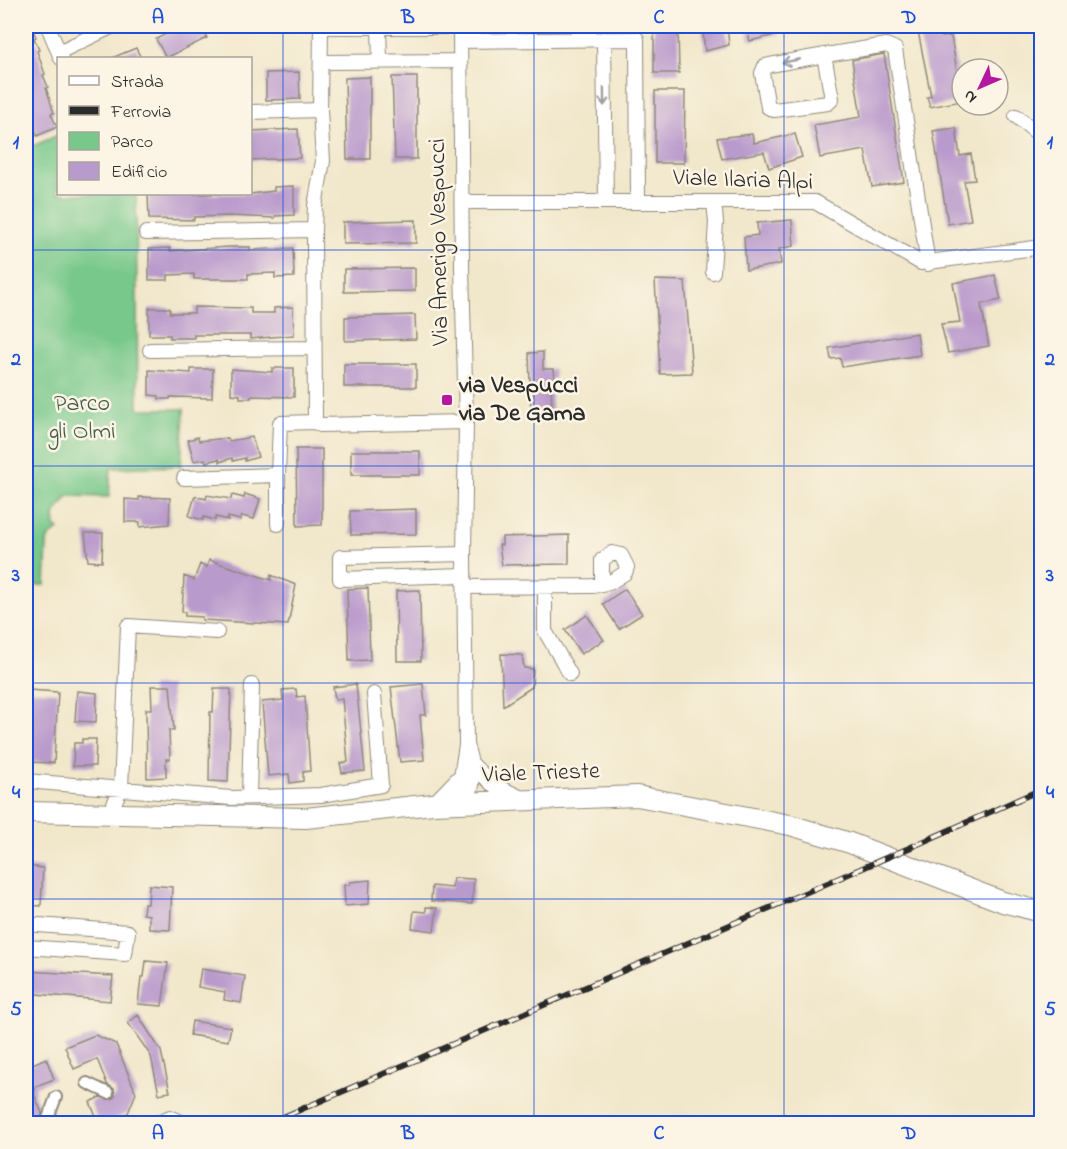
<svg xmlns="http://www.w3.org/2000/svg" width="1067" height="1149" font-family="'Indie Flower',sans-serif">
	<rect width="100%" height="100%" fill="#fcf5e5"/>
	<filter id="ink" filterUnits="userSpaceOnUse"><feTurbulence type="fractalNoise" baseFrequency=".0167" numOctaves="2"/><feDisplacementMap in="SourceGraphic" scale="12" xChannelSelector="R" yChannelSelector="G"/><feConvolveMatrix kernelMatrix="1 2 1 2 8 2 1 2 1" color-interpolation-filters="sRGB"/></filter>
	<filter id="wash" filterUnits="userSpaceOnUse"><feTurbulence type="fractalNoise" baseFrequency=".008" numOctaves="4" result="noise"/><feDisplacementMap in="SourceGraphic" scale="24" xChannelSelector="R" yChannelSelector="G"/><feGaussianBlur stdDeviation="1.35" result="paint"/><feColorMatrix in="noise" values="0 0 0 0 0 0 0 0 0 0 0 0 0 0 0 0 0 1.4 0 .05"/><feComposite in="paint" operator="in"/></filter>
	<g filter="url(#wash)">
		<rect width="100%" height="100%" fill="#f1e7cb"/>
		<path fill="#77c88a" stroke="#517a5a" stroke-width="1.5" d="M58,135V194H136L138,409H184L181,466L111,468L109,497L68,496L54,515L55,526L59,529L48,538L47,544L45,585H26V149Z"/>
		<g id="blocks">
			<path fill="#b99acc" d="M26,26H31L36,37L34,38L39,50L37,51L45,74L43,75L48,87L46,88L54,113L51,114L57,127L37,136L26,97Z
				M182,26H218L204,32L207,38L166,58L156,39Z
				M654,26H678L679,73H654Z
				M702,26H727L729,45L705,51Z
				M746,26H778L780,34L750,41Z
				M917,26H941L942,37L951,36L962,101L930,107L927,97L931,96Z
				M136,48L141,58H112Z
				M884,54L904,182L872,187L865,150L820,158L814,125L861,117L852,60Z
				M299,72L300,99L266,100V73Z
				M370,77V159H347L345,78Z
				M392,77H417V159H395Z
				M655,91H685L684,163H655Z
				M956,128L960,156L971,154L975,180L964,181L971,220L948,224L933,131Z
				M298,129L300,158L250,160V131Z
				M752,134L754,143L795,134L802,157L769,168L764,152L722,159L717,138Z
				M294,186V215L275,216V218L230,216L194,217V220L149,219L148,194H250L274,191V187Z
				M416,220V243L343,244V222Z
				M792,220L794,246L779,249L781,264L746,270L744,237L758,235L757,223Z
				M229,247H250V250L293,248L294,277L275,278V273L248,274V279H194V274L168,275V280H149V249L170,248V251Z
				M415,268V291L344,292V269Z
				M995,275L1001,300L981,304L989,346L948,353L941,324L960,322L953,283Z
				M655,280L685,281L692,373L660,374Z
				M194,307L251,308V313H274V308L293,307L294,335L250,339V335H194V338H170V335H149V308H170V313H194Z
				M415,315L416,339L345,341V317Z
				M917,333L920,355L842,367L840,358L831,359L829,348Z
				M543,352V369H554L555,379H551L552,415L531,416L529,353Z
				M344,364H416V387H344Z
				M272,368H294V397L251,396V398H240V395L231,394V369L272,372Z
				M191,369H213L212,398L170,397V399H159V396L149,395V370L191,373Z
				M198,437L199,441L228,438L229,441L252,437L258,457L245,461V458L233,461L232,458L220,462L219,459L206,462L205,459L194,461L188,440Z
				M296,449H322V525L297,526Z
				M351,451H420V475H351Z
				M245,494L260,499L254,519L242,516L240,520L228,517V520L216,517L215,520L204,517L203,520L189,516L195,496L206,499L207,495L231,499L232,495L244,498Z
				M139,497L170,498L169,524L140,527V522H125V499L139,500Z
				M416,509V534L351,535L350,511Z
				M85,533H103L102,562L88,561Z
				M569,535V564L502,565L499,545H502V537Z
				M209,560L271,580V575L296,585L288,625L202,620V617L185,616V612H182L184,576L194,580L200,564L207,567Z
				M368,588L370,660L349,661L347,589Z
				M625,589L642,614L619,629L603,604Z
				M420,590L421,661H397L396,591Z
				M587,615L604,640L581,654L565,630Z
				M501,654L522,655L524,668L533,669L532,687L503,706Z
				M356,684L365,771L342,773L340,763L348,762L342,699H335L333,687Z
				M423,684L426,715H420L424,760L400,762L391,687Z
				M151,686H170L174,730H169L170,759H166V777L147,778L146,709H152Z
				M214,689H231L228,782L209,781L210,712H213Z
				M296,689L297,697L305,696L310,771L303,772V781L290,783L289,774L268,776L262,702L283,700L282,690Z
				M28,690L58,692L54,763L26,762Z
				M77,691L97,693L96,722L75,721Z
				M82,739H96L95,766H73L74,743H82Z
				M26,866L43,868L41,906L26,905Z
				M453,878L474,879L472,904L431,901L432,886L452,888Z
				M370,880L369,904L345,906L344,885H350V882Z
				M149,885L172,887L170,930L149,929V915L143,914L144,904H148Z
				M426,907L437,908L434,931L412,928L414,911L426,912Z
				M146,961L168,963L162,1006L138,1004L141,977H144Z
				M201,969L245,976L241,1003L224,1000L225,992L198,987Z
				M26,971L113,976L110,1001L26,993Z
				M138,1015L161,1051L170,1092L159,1094L151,1056L128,1023Z
				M192,1021L231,1027L228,1041L190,1035Z
				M95,1035L116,1044L136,1093L128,1113L103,1124H99L90,1102L100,1097L112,1099L115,1096L114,1089L107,1084L97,1059L74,1069L65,1047Z
				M46,1058L54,1079L36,1086L34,1094L42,1113L40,1124H26V1067Z"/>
		</g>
	</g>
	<g filter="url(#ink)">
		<use href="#blocks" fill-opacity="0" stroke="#8e897b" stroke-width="1.5"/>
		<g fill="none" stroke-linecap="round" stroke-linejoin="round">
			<g stroke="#8e897b" stroke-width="14">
				<path id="pedestrian" d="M87,1083L108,1093
					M47,1121L56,1097"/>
			</g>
			<g stroke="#8e897b" stroke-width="16">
				<path id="minor" d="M48,26L61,58
					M460,26L462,267L466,422L464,554L466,745L459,790L464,802C478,787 472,763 466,745
					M321,27H460
					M379,27L380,61
					M604,39L606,202
					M460,41L637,39L638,201
					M59,52L113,26
					M824,55L832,99L828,103L774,110L768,107L762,73L765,66C805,58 845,52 886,45L895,49L928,264
					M321,62L460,61
					M250,112L320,110
					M1016,116L1042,137
					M463,202H815L921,263L1042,247
					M146,233L314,230
					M713,272L716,222L714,202
					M150,350L313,348
					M315,422L314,230L315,206L323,161L320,110L321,26
					M278,475V524
					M184,478L278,475L280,423L315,422L320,425L466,422
					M464,554L340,557V579L464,575
					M465,587L593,586L609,583L625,573L627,567L621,555L612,553L602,560V585
					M545,587V631L570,674
					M472,764L492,784L522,798
					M26,781L231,798L321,795L381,785L374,694
					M249,797L252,685
					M433,804L461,775
					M109,815L121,788L128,626L217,632
					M26,924L128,932L125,954L26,947
					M155,1124L170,1117L181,1122L180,1124"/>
			</g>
			<g stroke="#8e897b" stroke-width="22">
				<path id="secondary" d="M26,812L306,818L433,804L637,796L790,825L850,843L1003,902L1042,912"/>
			</g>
			<use href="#pedestrian" stroke="#fff" stroke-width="10"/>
			<use href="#minor" stroke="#fff" stroke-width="14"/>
			<use href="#secondary" stroke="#fff" stroke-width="20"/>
			<g stroke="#2b2b2b" stroke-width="6">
				<path id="rail" d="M267,1124L909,848L1042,789"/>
			</g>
			<use href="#rail" stroke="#fcf5e5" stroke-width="4" stroke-dasharray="11" stroke-linecap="butt"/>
		</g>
		<defs><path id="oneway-shaft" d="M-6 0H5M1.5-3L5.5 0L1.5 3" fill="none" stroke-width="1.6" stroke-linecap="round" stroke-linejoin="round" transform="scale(1.5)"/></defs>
		<g stroke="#a0a0a0">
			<use href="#oneway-shaft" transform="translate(791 61) rotate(169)"/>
			<use href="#oneway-shaft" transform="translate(604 97) rotate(89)"/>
		</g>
	</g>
	<path fill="none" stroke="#1d4ed8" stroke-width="1.5" stroke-opacity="0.55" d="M283,26V1124M534,26V1124M784,26V1124M26,250H1042M26,466H1042M26,683H1042M26,899H1042"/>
	<rect fill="#b5179e" stroke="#fcf5e5" stroke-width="2" x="441" y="394" width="12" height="12" rx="3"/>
	<g text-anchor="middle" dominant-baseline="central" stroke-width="5" stroke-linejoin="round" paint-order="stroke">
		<g font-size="24" fill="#2b2b2b" stroke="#fcf5e5">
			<text transform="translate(743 181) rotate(2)">Viale Ilaria Alpi</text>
			<text transform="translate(440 242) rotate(-91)">Via Amerigo Vespucci</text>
			<text transform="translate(541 774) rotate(-2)">Viale Trieste</text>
		</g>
		<g font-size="24" font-weight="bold" fill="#2b2b2b" stroke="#fcf5e5" text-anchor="start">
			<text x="459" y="386">via Vespucci<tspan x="459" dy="28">via De Gama</tspan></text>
		</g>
		<g font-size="24" fill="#425a48" stroke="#fcf5e5">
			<text x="82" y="404">Parco<tspan x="82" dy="28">gli Olmi</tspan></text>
		</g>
	</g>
	<rect width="1067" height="1149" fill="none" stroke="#fcf5e5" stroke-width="66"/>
	<rect x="57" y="57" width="195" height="138" fill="#fcf5e5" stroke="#a8a49b" stroke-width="1.5"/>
	<rect x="69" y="76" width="30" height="9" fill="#ffffff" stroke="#a8a49b" stroke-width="1.5"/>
	<text x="111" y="87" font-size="18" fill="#2b2b2b">Strada</text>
	<rect x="69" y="106" width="30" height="9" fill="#2b2b2b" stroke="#a8a49b" stroke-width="1.5"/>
	<text x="111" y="117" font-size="18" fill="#2b2b2b">Ferrovia</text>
	<rect x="69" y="132" width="30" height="18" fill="#77c88a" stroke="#a8a49b" stroke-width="1.5"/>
	<text x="111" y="147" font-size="18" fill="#2b2b2b">Parco</text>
	<rect x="69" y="162" width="30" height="18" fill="#b99acc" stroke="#a8a49b" stroke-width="1.5"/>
	<text x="111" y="177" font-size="18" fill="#2b2b2b">Edificio</text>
	<g transform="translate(980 87) rotate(226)"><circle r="28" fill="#fcf5e5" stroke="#a8a49b" stroke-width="1.5"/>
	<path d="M0-4.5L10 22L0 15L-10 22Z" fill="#b5179e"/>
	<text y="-9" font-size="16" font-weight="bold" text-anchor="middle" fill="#2b2b2b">N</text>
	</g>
	<rect x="33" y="33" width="1001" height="1083" fill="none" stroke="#1d4ed8" stroke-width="2"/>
	<g font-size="20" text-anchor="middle" font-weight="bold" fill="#1d4ed8">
		<text x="158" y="23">A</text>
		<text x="408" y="23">B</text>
		<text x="659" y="23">C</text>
		<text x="909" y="23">D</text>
		<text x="16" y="148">1</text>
		<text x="1050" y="148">1</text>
		<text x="16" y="365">2</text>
		<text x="1050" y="365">2</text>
		<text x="16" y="581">3</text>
		<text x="1050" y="581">3</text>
		<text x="16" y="798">4</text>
		<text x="1050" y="798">4</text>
		<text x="16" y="1015">5</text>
		<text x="1050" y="1015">5</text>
		<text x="158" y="1139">A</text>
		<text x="408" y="1139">B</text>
		<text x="659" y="1139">C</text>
		<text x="909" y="1139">D</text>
	</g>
</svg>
